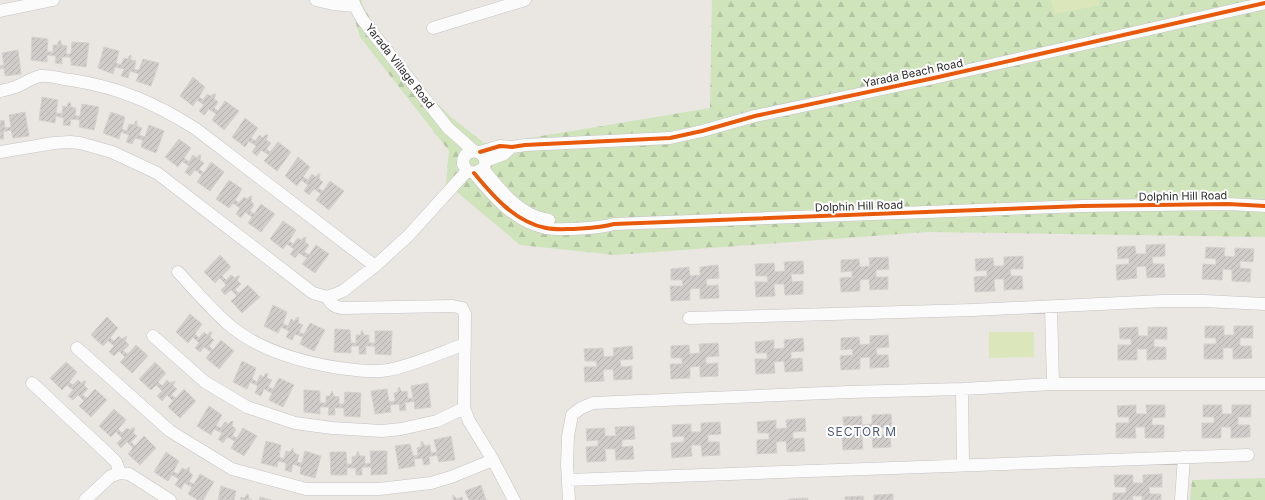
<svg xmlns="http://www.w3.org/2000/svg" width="1265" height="500" font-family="Inter,sans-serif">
	<defs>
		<pattern id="forest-firs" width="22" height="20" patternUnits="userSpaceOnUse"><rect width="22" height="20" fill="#d0e4bc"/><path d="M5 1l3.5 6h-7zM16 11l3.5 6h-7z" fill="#b3c4a2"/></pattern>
		<pattern id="building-hatch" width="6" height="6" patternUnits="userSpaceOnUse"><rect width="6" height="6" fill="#cfccc9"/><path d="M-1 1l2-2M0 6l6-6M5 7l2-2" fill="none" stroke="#b2afad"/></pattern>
	</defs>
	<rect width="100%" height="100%" fill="#eae6e2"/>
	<path fill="url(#forest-firs)" d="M349,0H362V4L392,58L451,117L484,143L512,141L710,108L712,0H1265V237L927,232L615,255L520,245L446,183L449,151L360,37Z
		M1265,478V500H1190L1192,480Z"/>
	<path fill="#dbe7ba" d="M1051,0H1099L1100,5L1054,14Z
		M989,332H1034V357L989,358Z"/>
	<path fill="url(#building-hatch)" stroke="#d5d2ce" d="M32,37L48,39L47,52H53V45H58V42L60,40L62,45L67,46L66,54H71L72,42L89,43L86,67L71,65V57H62V64L55,63L56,56L47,55V62L31,60Z
		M104,47L119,51L116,63L121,65L124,58L128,59L129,56L131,55V60L136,61L134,69L139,70L143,59L159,63L151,86L136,81L139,74L130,71L128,78L121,76L124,69L115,67L113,74L98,68Z
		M18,50L21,74L5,76L4,68L0,69V66L4,65L2,53Z
		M193,77L205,87L199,97L203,100L207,94L211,96L213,94H216L214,99L218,102L214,108L218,111L225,101L239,111L224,130L212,120L216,114L209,109L204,115L199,111L204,105L197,100L193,106L180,96Z
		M42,97L58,100L56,113L62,114L63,106L67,107L68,103L70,102L71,107L76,108L75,116H80L82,104L99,107L94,130L79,127L80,120L71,119L70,126L63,125L64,118L56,116L55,123L39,120Z
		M25,112L29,136L13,138L11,130L3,132L4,139H0V121L4,120L5,128L11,127L9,115Z
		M111,112L125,117L122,129L127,131L129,124L134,125L135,122L137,121V126L142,128L139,135L145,137L149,125L164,131L156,153L141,147L143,140L135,138L132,144L126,142L129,135L121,132L119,139L103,133Z
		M245,118L258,128L251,138L255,141L260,135L263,138L265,135H268L266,140L271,143L266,149L270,152L278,142L291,152L277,171L264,161L269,155L261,150L257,156L252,152L256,146L249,141L245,147L232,137Z
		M179,139L191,148L184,158L189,162L193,155L197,158L199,155H201L200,160L204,163L199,169L204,173L211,162L224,172L210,191L197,182L202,175L195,170L190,176L185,172L189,166L182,161L178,167L165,157Z
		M298,157L310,167L303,177L308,180L312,174L316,177L318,174H320L319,179L323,182L318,188L323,191L330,181L344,191L329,210L316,200L321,194L314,189L309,195L304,191L308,185L301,180L297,186L285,176Z
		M229,180L242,189L235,200L239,203L244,197L247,199L249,197L252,196L251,201L254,205L250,211L254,214L261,204L275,214L261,232L248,223L252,217L245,212L241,218L236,214L240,208L233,203L229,208L216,199Z
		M283,221L296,230L289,241L293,244L298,238L301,240L303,238L306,237L305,242L309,245L304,252L309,255L316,245L329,254L315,273L302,264L307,258L299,253L295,258L290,254L294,249L287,244L283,249L270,239Z
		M1165,244V256L1152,257L1153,264H1164L1165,277L1147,278L1146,266L1136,267L1137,278L1117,280L1116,265L1129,264V258L1118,259L1117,247L1135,246L1136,254H1146V245Z
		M1206,247L1225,248L1224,256L1235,257V248L1254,249L1253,262L1240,261V268L1251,269L1250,282L1232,281V270L1223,269L1222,280L1202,279L1203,264L1216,265V259L1205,258Z
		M220,255L231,267L222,276L226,280L231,275L235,278L237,276H240L237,280L241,284L235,290L239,293L248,285L260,297L242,313L231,301L237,296L231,290L225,295L221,290L226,285L220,278L215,283L204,272Z
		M1023,256V269H1010L1011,276H1022L1023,289L1004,290V279H994L995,291L975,292L974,277L987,276V270L976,271L975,259L993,258L994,266H1004V257Z
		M888,257L889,269L876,270V277H888V289L870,290L869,279L860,280V291L841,292L840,278L852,277V271L841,272V260L859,259L860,267L870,266L869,258Z
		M803,261L804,274H791L792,282L803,281V294L785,295L784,284H774L775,296L756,297L755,282H768L767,276H756L755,264L774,263L775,272L785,271L784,262Z
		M718,265L719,278L706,279L707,286L718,285L719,298L700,299V288L690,289V300L671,301L670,286H683L682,280H671V269L689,267L690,276L700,275V267Z
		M273,305L287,312L283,324L288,326L291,319L295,321L296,318L299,317L298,323L303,325L299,332L304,334L310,323L325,330L314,351L300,344L303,337L295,334L292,340L286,337L289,331L281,327L278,333L264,326Z
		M190,314L202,324L195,334L199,338L204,332L207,335L210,332H212L210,337L214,340L209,346L213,350L221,340L234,351L219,369L206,358L211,352L204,347L200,352L195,348L199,343L193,337L188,343L176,332Z
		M107,317L118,328L110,338L114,341L119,336L122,339L127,336L125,341L129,345L123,351L128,354L136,345L148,356L132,373L120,362L125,357L119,351L114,356L109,352L114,346L108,341L103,346L91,335Z
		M1205,326H1224V335H1234V326H1253V338H1240V346H1251L1252,358L1233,359V348H1223V359H1204V344H1216V338H1205Z
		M1138,327V336H1148V327H1167V339H1154V347H1166V359L1147,360V349H1137V360H1118V345H1131V339H1120L1119,328Z
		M335,329L350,330L351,343H356V335H361V332L362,330L364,335H369V343H375V331H392L391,355L375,354V346H366V354H359V346H351V353L334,352Z
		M888,335L889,347L876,348L877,355H888L889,367L870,368V357L860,358V369L841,370L840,356L853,355L852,349L841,350V338L859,337L860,345L870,344V336Z
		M803,338L804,351L791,352V359L802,358L803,371L785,372L784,361L774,362L775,373L756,374L755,359H767V353H756L755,342L774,340V349L785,348L784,340Z
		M718,343L719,356L706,357V364L718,363V376L700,377V366L690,367V378L671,379L670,364H682V358H671V346L689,345L690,354L700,353L699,344Z
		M632,346L633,359L620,360L621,367L632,366V379L614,380L613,369L603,370L604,381L585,382L584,367H597L596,361H585L584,349L603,348L604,357L614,356L613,348Z
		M242,361L256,368L252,379L257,382L260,375L264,377L265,374L268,373L267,378L272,380L268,387L273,389L279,378L294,385L283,407L269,400L272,393L264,389L261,396L255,393L258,386L250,382L247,389L233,382Z
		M66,362L77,372L69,382L73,385L78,380L81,383L84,381H86L84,385L88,389L82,395L87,398L95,389L107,400L91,417L79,406L84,401L78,395L73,400L68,396L73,390L67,385L62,390L50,378Z
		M155,362L166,373L158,382L162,386L167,380L170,383L175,381L173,386L177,389L171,395L176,398L184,389L196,401L180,418L168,407L173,401L167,395L162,401L157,396L162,391L156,385L151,390L139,379Z
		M428,383L431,407L415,409L414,401L405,403L406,410L400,411L399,404L390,405L391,412L375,414L371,391L387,389L389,402L395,401L394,393L398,392V389L399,387L402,392L407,391L408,399L413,398L411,386Z
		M304,390L320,391V403H326V396H330L331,393L332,391L334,396L339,397V404H344L345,392L361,393L360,417L344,416V408H335V415H328L329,407H320V414L304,412Z
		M1136,405V414H1147L1146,405H1165V417L1152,418V425H1164V438H1145V427H1135L1136,438H1116V423H1129V417H1118L1117,406Z
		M1203,405H1222V414H1232V405H1251V417H1238V425H1250V437L1231,438V427H1221V438H1202V423H1214V417H1203Z
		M209,406L222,415L216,426L221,428L225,422L229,424L230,422L233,421L232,426L236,429L232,436L237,438L243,428L257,436L244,456L231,448L235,441L227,437L223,443L218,439L222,433L214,429L211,435L197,426Z
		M114,409L126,420L118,429L122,433L127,428L130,430L132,428H135L133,433L137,436L131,442L135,446L144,436L156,448L140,465L128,454L133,448L127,442L121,448L117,443L122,438L116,432L111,437L99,426Z
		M891,414L892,427L879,428V435L890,434L891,447L873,448L872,437H862L863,449L843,450L842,435L855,434V429H844L843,417L862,416V425L872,424V415Z
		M805,418L806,431L793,432V439L804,438L805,451L787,452L786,441L776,442L777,453L757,454V440L769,439V433H758L757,422L776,420V429L787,428L786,420Z
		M720,422L721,434L708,435V442H719L720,455L702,456L701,445H691L692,456L672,458L671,443L684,442V436L673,437L672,425L691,424V432H701V423Z
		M634,426L635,439L622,440V447L633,446L634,459L616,460L615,449H605L606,461L587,462L586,447L598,446V440L587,441L586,429L605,428V436H616L615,427Z
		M451,436L455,460L439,462L437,455L429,457L430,464L424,465L422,458L414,459L415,466L399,469L395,446L410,444L413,456L418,455L417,448L421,447V443L422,441L425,446L430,445L431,453L437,452L434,440Z
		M266,441L281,445L279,457L284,459L286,451L290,452L293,448L294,453L299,455L297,462L302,463L305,451L321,456L315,478L300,474L301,467L293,464L291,472L285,470L286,463L278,461L277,467L261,463Z
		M358,451L360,456H365V464L371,463L370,451H387V474L371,475V467H362V475H356V468H347V475H331L330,452H346L347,464H352V457L356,456L357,453Z
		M166,452L179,461L173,472L178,474L182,468L186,470L188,468L190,467L189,472L193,475L189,482L194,484L200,474L214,482L203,500H198L188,494L192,487L184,483L181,489L175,485L179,479L172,475L168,481L154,472Z
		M1162,474V487H1149L1150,494H1161V500H1142V496H1132L1133,500H1113V493H1126V487H1115L1114,475H1133V483H1143V475Z
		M481,485L486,500H469L465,491Z
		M221,486L236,491L234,500H218Z
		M248,494L249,499L252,500H240L241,497L245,498L246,495Z
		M893,494V500H874V495Z
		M453,495L457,499L462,497L463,500H453Z
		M863,496L864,500H845V497Z
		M260,497L271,500H259Z
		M808,498V500H789V499Z"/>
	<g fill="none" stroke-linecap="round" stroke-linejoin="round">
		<g stroke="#c3c3c3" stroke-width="13">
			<path id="minor" d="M316,0L333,4L355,6
				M353,0L355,6L362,19L376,37L448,128L474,151C484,153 488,160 483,169L474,173L467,171L463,164C463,156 467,152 474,151
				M0,11L53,0
				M433,28L525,0
				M0,91C5,90 10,89 15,87C24,84 31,78 40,76C50,75 61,79 71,80C118,87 155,103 196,129L375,266
				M0,152L54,143L70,142L80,143L112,152L157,173L313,293L327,297L336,294L343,291L375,266L408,236L467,171
				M480,152L500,146L512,147L525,145L670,138L702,131L755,116L934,78L1265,3
				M485,161L504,154L512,147
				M483,169C500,190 520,216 549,220
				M474,173C493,196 515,222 546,228C555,230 565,229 574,229C588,228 600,228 614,224L1082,206L1228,204L1265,206
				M178,272C194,289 210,308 228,324C258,350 301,362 339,368C355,370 372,373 388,370C414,365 440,353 465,344
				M327,297C331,304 334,307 342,308L453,306L462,308L465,314L464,408L469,421L493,460L514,500
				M1051,307L1053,384
				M689,318L973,310L1163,301H1204L1265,304
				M153,336L205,382L247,407L295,423L332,428L382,431L401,429L437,421L464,408
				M77,348L170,431L232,469L306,489H379L431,483L451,477L493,460
				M32,383L109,455L116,462L120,473
				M962,389L963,465
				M568,480L1248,455
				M85,500L111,476L120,473L129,474L170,500
				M569,500L567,464L568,436L572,415L581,408L593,403L849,392L962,389L1053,384H1265
				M1181,500L1184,457"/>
		</g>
		<use href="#minor" stroke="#fcfbfb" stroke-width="12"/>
		<g stroke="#fff" stroke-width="6">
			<path id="cycleway" d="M480,152L500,146L512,147L525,145L670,138L702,131L755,116L934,78L1265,3
				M474,173C493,196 515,222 546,228C555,230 565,229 574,229C588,228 600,228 614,224L1082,206L1228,204L1265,206"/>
		</g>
		<use href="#cycleway" stroke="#e8590c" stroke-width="4"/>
	</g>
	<g text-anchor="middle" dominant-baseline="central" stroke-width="4" stroke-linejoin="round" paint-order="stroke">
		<g font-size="11" fill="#2c2c2c" stroke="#fff">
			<text transform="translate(400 66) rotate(52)">Yarada Village Road</text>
			<text transform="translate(913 73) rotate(-12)">Yarada Beach Road</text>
			<text transform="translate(1183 196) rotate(-1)">Dolphin Hill Road</text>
			<text transform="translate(859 206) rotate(-2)">Dolphin Hill Road</text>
		</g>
		<g font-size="12" letter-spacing="1" fill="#4d5a7c" stroke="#fff">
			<text x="862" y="431">SECTOR M</text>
		</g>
	</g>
</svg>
